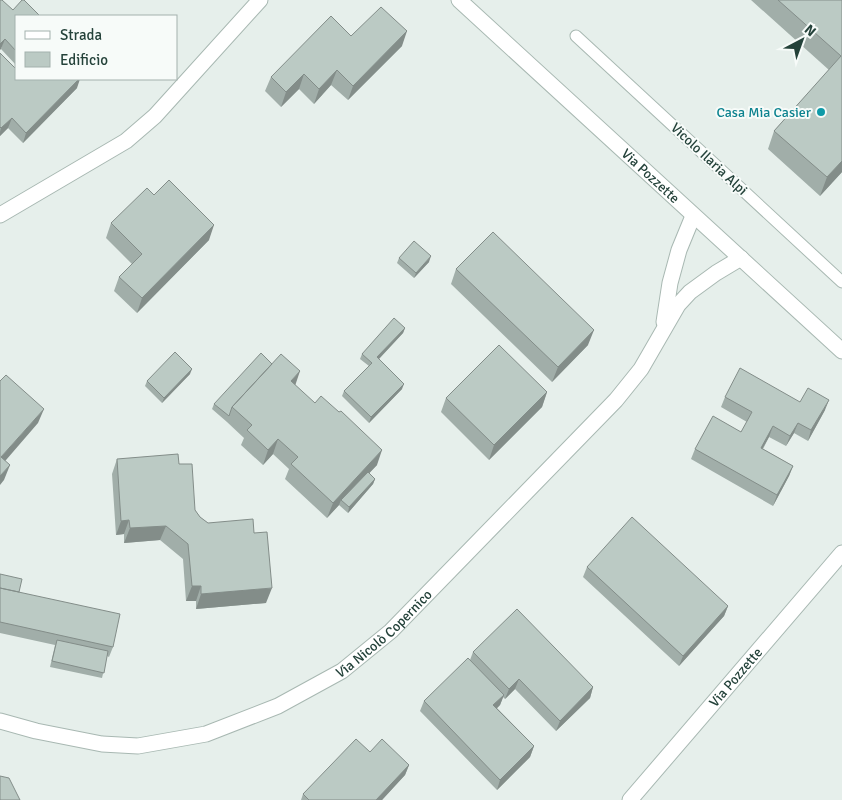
<svg xmlns="http://www.w3.org/2000/svg" width="842" height="800" font-family="Signika,sans-serif">
	<rect width="100%" height="100%" fill="#e6efeb"/>
	<g fill="none" stroke-linecap="round" stroke-linejoin="round">
		<g stroke="#a8b8b2" stroke-width="13">
			<path id="lane" d="M576,36L842,282"/>
		</g>
		<g stroke="#a8b8b2" stroke-width="17">
			<g id="street">
				<path id="s1" d="M459,0L842,351"/>
				<path d="M0,215L126,141L155,116L260,0"/>
				<path d="M664,322L670,283L679,250L693,216"/>
				<path id="s2" d="M0,721L36,731L102,744L138,746L206,734L278,706L342,671L391,631L616,400L641,369L678,305L690,292L716,273L741,258"/>
				<path id="s3" d="M630,800L842,553"/>
			</g>
		</g>
		<use href="#lane" stroke="#fff" stroke-width="11"/>
		<use href="#street" stroke="#fff" stroke-width="15"/>
	</g>
	<path fill="#a1aea9" d="M751,0H842V172L820,196L768,149L774,131L829,70Z
		M13,10L16,16V65L1,49Z
		M351,36L402,46L348,100L331,85L314,104L299,89L281,107L265,91L271,77Z
		M0,53L27,80L77,88L23,143L8,128L0,136Z
		M154,195L209,240L137,313L114,291L119,277L132,264L106,238L111,223Z
		M399,258L429,262L414,278L397,263Z
		M456,269L588,345L552,382L451,284Z
		M405,328L403,333L379,359L402,389L369,423L342,396L344,391L369,366L360,359L362,354Z
		M190,374L162,403L145,386L147,381Z
		M295,385L377,465L369,473L375,479L373,484L348,513L339,505L327,518L285,479L289,469L273,454L263,465L241,445L244,438L227,422L212,409L214,404Z
		M547,392L542,407L489,460L441,412L446,398Z
		M725,397L800,402L825,410L808,441L794,433L786,446L769,437L763,449L793,466L789,476L773,506L691,459L695,449L741,432L747,422L721,407Z
		M117,459L179,464L195,510L200,517L208,523L254,533L266,603L196,609V601H186L183,559L160,540L124,543V534L116,535L112,474Z
		M587,567L728,606L724,616L679,666L583,577Z
		M0,574L19,592L113,647L109,657L107,656L102,678L50,667L55,645L0,633Z
		M473,652L593,687L590,698L556,731L515,689L505,699L503,697L500,705L497,708L534,746L530,757L497,790L420,711L424,701L470,660Z
		M370,752L409,765L405,775L382,800H301L303,794Z"/>
	<path fill="#838d89" d="M407,31L402,46L348,100L353,86Z
		M5,39L1,49L0,50V44Z
		M337,70L331,85L314,104L319,89Z
		M304,74L299,89L281,107L286,92Z
		M79,79H80L77,88L23,143L26,133Z
		M12,118L8,128L0,136V132L1,128Z
		M842,161V172L820,196L827,177Z
		M214,225L209,240L137,313L142,298Z
		M431,256L429,262L414,278L416,273Z
		M405,328L403,333L375,363L377,357Z
		M594,330L588,345L552,382L558,367Z
		M192,369L190,374L162,403L164,398Z
		M300,371L295,386L291,381Z
		M404,384L402,389L369,423L371,417Z
		M547,392L542,407L489,460L494,445Z
		M829,400L825,410L808,441L811,430Z
		M44,409L38,423L0,467L1,457Z
		M798,423L794,433L786,446L790,436Z
		M773,426L769,437L757,458L761,448Z
		M278,439L273,454L263,465L268,450Z
		M382,450L377,465L343,501L341,500L339,505L327,518L333,503Z
		M10,465L4,480L0,485V476Z
		M793,466L789,476L773,506L777,495Z
		M375,479L373,484L348,513L349,507Z
		M129,520L124,534L116,535L121,521Z
		M166,526L160,540L124,543L130,528Z
		M192,586H201L196,601H186Z
		M272,588L266,603L196,609L201,594Z
		M728,606L724,616L679,666L683,656Z
		M519,679L515,689L505,699L509,689Z
		M593,687L590,698L556,731L560,721Z
		M504,695L500,705L490,715L493,705Z
		M534,746L530,757L497,790L500,780Z
		M409,765L405,775L382,800H376Z"/>
	<path fill="#bbcac4" stroke="#838d89" d="M0,0H2L13,10L22,0H24L40,16H16V51L5,39L0,44Z
		M778,0H842V161L827,177L774,131L841,56Z
		M381,7L407,31L353,86L337,70L319,89L304,74L286,92L271,77L331,16L351,36Z
		M0,53L16,69V79H26L27,80L28,79H79L26,133L12,118L1,128L0,127Z
		M169,180L214,225L142,298L119,277L142,254L111,223L147,188L154,195Z
		M493,232L594,330L558,367L456,269Z
		M414,241L431,256L416,273L399,258Z
		M394,318L405,328L377,357L404,384L371,417L344,391L372,363L362,354Z
		M499,345L547,392L494,445L446,398Z
		M175,352L192,369L164,398L147,381Z
		M261,353L272,364L232,407L229,416L214,404Z
		M281,354L300,371L291,381L315,403L321,396L339,412L341,411L382,450L333,503L291,464L298,457L278,439L268,450L247,430L252,425L232,407Z
		M740,368L800,402L808,388L829,400L811,430L798,423L790,436L773,426L761,448L793,466L777,495L695,449L713,416L741,432L752,412L725,397Z
		M6,375L44,409L1,457L10,465L0,476V381Z
		M178,454L179,464H192L195,510L200,517L208,523L253,519L254,533L267,532L272,588L201,594V586H192L188,544L166,526L130,528L129,520L121,521L117,459Z
		M368,472L375,479L349,507L341,500Z
		M632,517L728,606L683,656L587,567Z
		M0,574L22,579L19,592L0,588Z
		M0,588L120,614L113,647L0,622Z
		M517,609L593,687L560,721L519,679L509,689L473,652Z
		M57,640L108,651L104,673L52,661Z
		M468,658L504,695L493,705L534,746L500,780L424,701Z
		M356,739L370,752L382,739L409,765L376,800H309L303,794Z
		M0,776L9,778L20,800H0Z"/>
	<circle fill="#0f9aa8" stroke="#f7fbf9" stroke-width="2" cx="821" cy="112" r="5"/>
	<g text-anchor="middle" dominant-baseline="central" stroke-width="4" stroke-linejoin="round" paint-order="stroke">
		<g font-size="14" fill="#0d838f" stroke="#f7fbf9" text-anchor="end">
			<text x="811" y="112">Casa Mia Casier</text>
		</g>
		<g font-size="14" fill="#24423a" stroke="#f7fbf9">
			<text transform="translate(709 159) rotate(43)">Vicolo Ilaria Alpi</text>
			<text stroke="none"><textPath href="#s1" startOffset="260">Via Pozzette</textPath></text>
			<text stroke="none"><textPath href="#s2" startOffset="416">Via Nicolò Copernico</textPath></text>
			<text stroke="none"><textPath href="#s3" startOffset="162">Via Pozzette</textPath></text>
		</g>
	</g>
	<rect x="15" y="15" width="162" height="65" fill="#f7fbf9" stroke="#a3b1ad"/>
	<rect x="25" y="31" width="25" height="8" fill="#ffffff" stroke="#a3b1ad"/>
	<text x="60" y="40" font-size="15" fill="#24423a">Strada</text>
	<rect x="25" y="52" width="25" height="15" fill="#bbcac4" stroke="#a3b1ad"/>
	<text x="60" y="65" font-size="15" fill="#24423a">Edificio</text>
	<g transform="translate(802 40) rotate(41)" stroke="#f7fbf9" stroke-width="4" paint-order="stroke">
	<path d="M0-4L9 19L0 12L-9 19Z" fill="#24423a"/>
	<text y="-8" font-size="14" font-weight="bold" text-anchor="middle" fill="#24423a">N</text>
	</g>
</svg>
